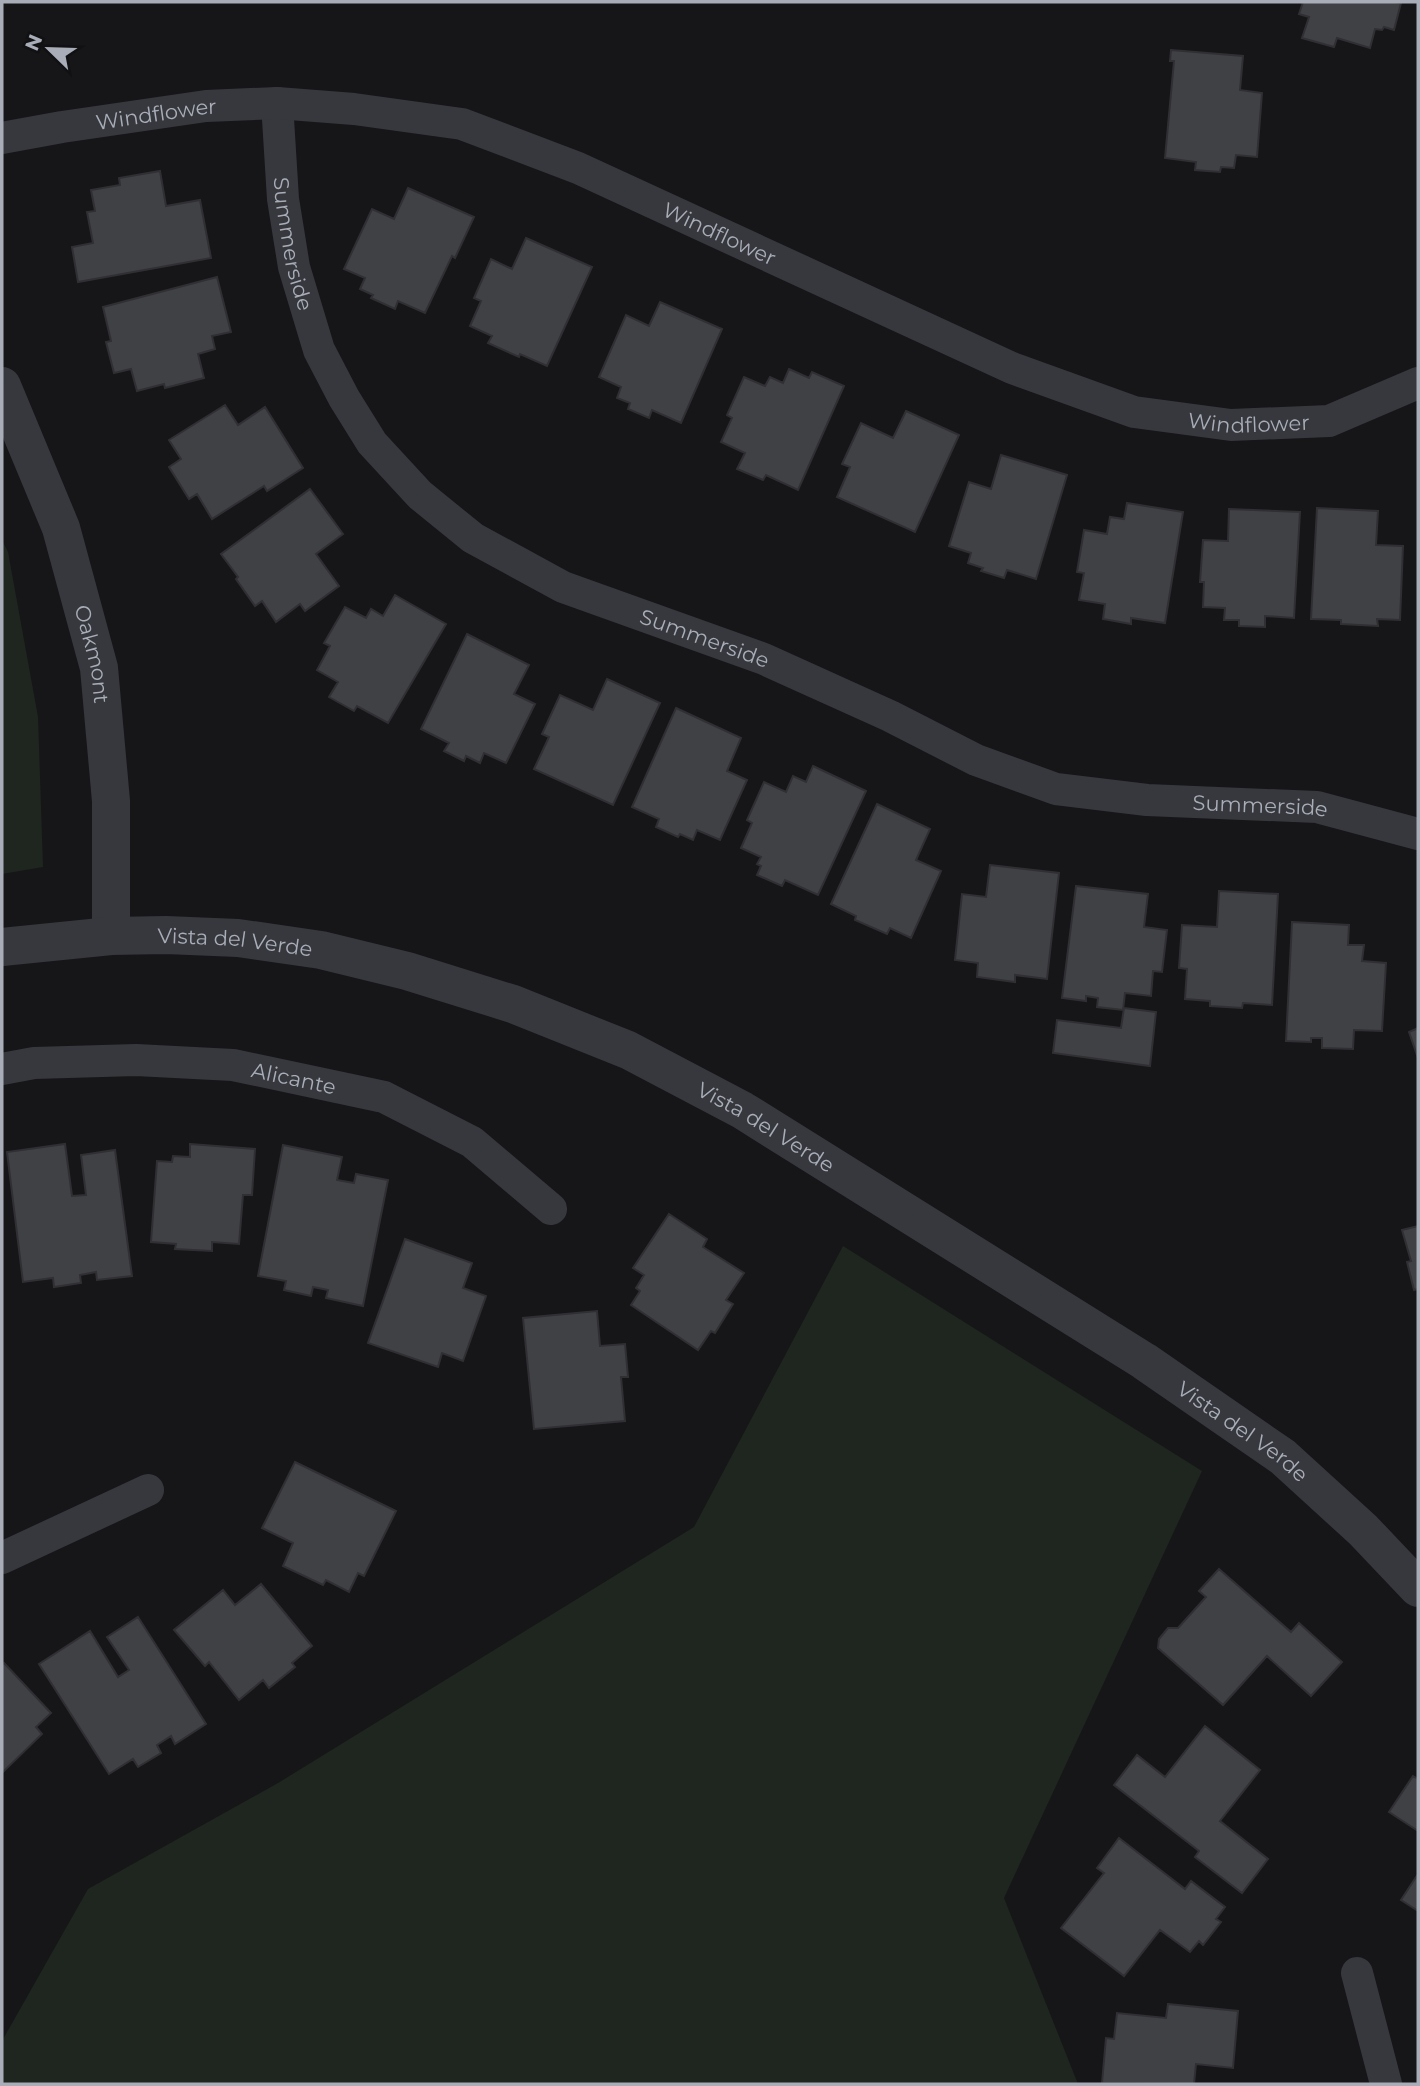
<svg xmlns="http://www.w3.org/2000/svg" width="1420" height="2086" font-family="Montserrat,sans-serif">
	<rect width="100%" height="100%" fill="#161618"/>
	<path fill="#1e261f" d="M2,540L8,552L38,717L43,867L2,874Z
		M843,1246L1202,1471L1004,1898L1078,2084H2V2041L88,1889L278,1783L694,1527Z"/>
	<path fill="#404145" stroke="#303034" stroke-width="2" d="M1303,2H1395L1401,3L1394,30L1384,27L1382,30L1375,29L1370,48L1337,38L1334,47L1302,38L1309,17L1299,14Z
		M1171,50L1243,56L1240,90L1262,93L1257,157L1236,155L1234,168L1221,167L1220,172L1195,170L1196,162L1165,158L1174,61H1170Z
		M160,171L166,206L200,200L211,258L78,282L72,247L93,243L87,212L95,211L91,190L120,185L119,178Z
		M408,188L474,217L455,258L452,256L425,313L398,301L395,309L371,298L373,295L360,289L365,278L344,269L372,209L394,219Z
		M526,238L592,267L547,366L520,354L519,357L488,343L492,336L470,326L481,301L474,298L491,259L512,269Z
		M217,277L231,332L212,336L215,349L198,354L204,378L165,388L164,384L137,391L131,369L114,373L106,342L111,341L103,307Z
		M660,302L722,329L681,423L652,410L649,418L628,409L630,403L617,398L621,387L599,377L626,315L649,326Z
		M789,369L809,378L812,372L844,386L798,490L766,475L763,480L737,469L745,453L721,442L732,418L727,415L744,377L765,386L770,377L783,383Z
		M225,405L238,425L265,407L303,468L267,491L264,486L212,519L197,494L189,499L169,467L181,459L169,440Z
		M906,411L959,435L915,532L837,497L850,467L842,464L861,423L893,438Z
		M1001,455L1067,475L1036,579L1007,570L1004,578L981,571L983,568L968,563L971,553L949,546L969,482L991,489Z
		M310,489L343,534L316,554L339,586L305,611L300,604L276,622L262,601L255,606L236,579L238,577L221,554Z
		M1127,503L1183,512L1165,623L1131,618V624L1103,619L1105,604L1079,600L1084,573L1077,572L1084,530L1107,534L1110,517L1124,519Z
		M1317,508L1378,511L1376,545L1403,546L1400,620L1377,619L1378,626L1341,624V620L1311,619Z
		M1229,509L1300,512L1294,618L1265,616V627L1239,626V620H1224L1225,608L1203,607L1204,582H1200L1203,540L1228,541Z
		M395,595L446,624L388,723L357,706L354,711L329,697L338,682L317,670L330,646L324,643L345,607L366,618L371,609L383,616Z
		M467,634L529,665L514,694L535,704L506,763L484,753L480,763L466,756L464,761L444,751L449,743L421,729Z
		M607,679L660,703L613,805L534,769L549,737L542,734L560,695L593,710Z
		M676,708L741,738L727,771L747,780L720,840L697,830L693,840L680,834L678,837L656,827L659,819L632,807Z
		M813,766L866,791L818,895L785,880L782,886L757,875L761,866L757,864L761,857L741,848L752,823L747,820L764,782L786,792L793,776L806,782Z
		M877,804L930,829L916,860L941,871L911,938L890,928L887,934L855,920L856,916L831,904Z
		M990,865L1059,873L1047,979L1015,975V982L977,977L978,963L955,960L962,894L986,897Z
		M1076,886L1148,894L1144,927L1167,930L1162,972L1153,971L1151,996L1125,993L1123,1010L1097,1007L1098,998L1086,996V1001L1062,998Z
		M1219,891L1278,894L1272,1005L1243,1003L1242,1008L1210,1006V1001L1185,999L1187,969L1179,968L1182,925L1217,927Z
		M1292,922L1349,925L1348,945H1364L1362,961L1386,963L1382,1031L1354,1030L1353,1049L1322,1048V1038H1311V1042L1286,1041Z
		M1124,1008L1156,1012L1150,1066L1053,1053L1057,1020L1121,1028Z
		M1418,1028V1058L1409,1032Z
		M65,1144L72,1196L86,1195L81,1155L115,1150L132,1276L97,1280L96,1272L80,1275L81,1283L54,1287L53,1278L23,1282L7,1152Z
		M190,1144L255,1149L252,1195H243L239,1244L212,1242V1251L175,1249L176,1244L151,1242L157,1161L172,1162L173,1156L190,1157Z
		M283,1145L342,1157L337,1180L354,1183L356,1174L388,1180L363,1306L326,1298L328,1290L313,1287L311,1296L284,1290L286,1281L258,1276Z
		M669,1214L707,1239L703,1247L744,1273L726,1300L733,1304L715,1333L711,1331L698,1350L631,1305L640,1291L636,1288L644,1275L633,1268Z
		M1418,1226V1289L1414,1290L1407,1262L1411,1261L1402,1230Z
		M405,1239L472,1263L463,1288L486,1296L463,1361L442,1353L438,1367L368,1343Z
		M597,1311L600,1346L625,1344L628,1377H621L625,1421L534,1429L523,1318Z
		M295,1462L396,1511L364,1576L358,1573L349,1592L326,1580L323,1585L283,1566L293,1543L262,1528Z
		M1219,1569L1291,1632L1299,1623L1342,1662L1311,1696L1267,1656L1223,1705L1158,1648L1159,1639L1168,1628H1178L1206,1597L1199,1591Z
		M261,1584L312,1646L292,1663L295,1667L269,1688L263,1680L239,1700L209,1662L205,1666L174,1630L223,1590L235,1605Z
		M138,1617L206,1724L175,1744L171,1736L157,1745L161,1753L138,1767L133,1759L109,1774L39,1664L90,1631L118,1677L129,1670L107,1637Z
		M4,1663L51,1713L36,1727L42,1734L2,1773V1665Z
		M1205,1726L1260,1770L1220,1821L1268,1859L1242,1893L1195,1857L1199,1851L1114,1785L1137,1755L1165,1777Z
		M1413,1776L1418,1779V1831L1389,1812Z
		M1119,1838L1185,1889L1191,1881L1225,1907L1216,1919L1221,1922L1203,1945L1199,1941L1190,1952L1160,1930L1124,1976L1061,1928L1104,1873L1097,1868Z
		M1418,1874V1911L1401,1900Z
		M1168,2004L1238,2011L1233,2068L1196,2064L1194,2084L1102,2083L1106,2038L1114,2039L1117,2013L1166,2018Z"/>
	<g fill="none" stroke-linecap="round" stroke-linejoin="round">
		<g stroke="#37383d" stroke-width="32">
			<path id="s1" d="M277,103L283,199L294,267L319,350L344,398L372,443L420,495L473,538L563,587L764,659L890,716L976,760L1056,789L1147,800L1317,807L1418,834"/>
			<path id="s2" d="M2,138L62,127L206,106L277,103L354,109L462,124L578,168L1012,368L1134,412L1231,425L1329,421L1418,383"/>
			<path id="s3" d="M2,1069L34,1063L136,1060L233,1065L384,1097L472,1142L551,1209"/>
			<path d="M2,1558L148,1490"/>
			<path d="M1357,1973L1386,2084"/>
		</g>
		<g stroke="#37383d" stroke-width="38">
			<path id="s4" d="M2,386L61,528L99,668L111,801V936"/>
			<path id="s5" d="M2,947L111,936L166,935L238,938L321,950L407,971L513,1004L628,1050L742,1110L1144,1361L1283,1457L1363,1530L1418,1588"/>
		</g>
	</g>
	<g text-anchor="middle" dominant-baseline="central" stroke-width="5" stroke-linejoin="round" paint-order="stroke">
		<g font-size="21" fill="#a8adb8" stroke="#111113">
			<text stroke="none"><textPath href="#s2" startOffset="156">Windflower</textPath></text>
			<text stroke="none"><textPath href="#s2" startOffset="744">Windflower</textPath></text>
			<text stroke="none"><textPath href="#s1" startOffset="142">Summerside</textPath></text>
			<text stroke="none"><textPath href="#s2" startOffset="1311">Windflower</textPath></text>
			<text stroke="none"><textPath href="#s1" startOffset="751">Summerside</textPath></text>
			<text stroke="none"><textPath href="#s4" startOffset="284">Oakmont</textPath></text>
			<text stroke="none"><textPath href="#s1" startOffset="1339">Summerside</textPath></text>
			<text stroke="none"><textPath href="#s5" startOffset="234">Vista del Verde</textPath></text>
			<text stroke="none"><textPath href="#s3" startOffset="294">Alicante</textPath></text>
			<text stroke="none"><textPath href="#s5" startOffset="802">Vista del Verde</textPath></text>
			<text stroke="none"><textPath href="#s5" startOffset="1368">Vista del Verde</textPath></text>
		</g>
	</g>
	<rect width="1420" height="2086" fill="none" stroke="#a8adb8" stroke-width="7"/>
	<g transform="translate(49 49) rotate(293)" stroke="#111113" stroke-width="5" paint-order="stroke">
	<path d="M0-5L12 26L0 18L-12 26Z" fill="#a8adb8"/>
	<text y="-10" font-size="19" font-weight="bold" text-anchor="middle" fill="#a8adb8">N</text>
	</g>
</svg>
